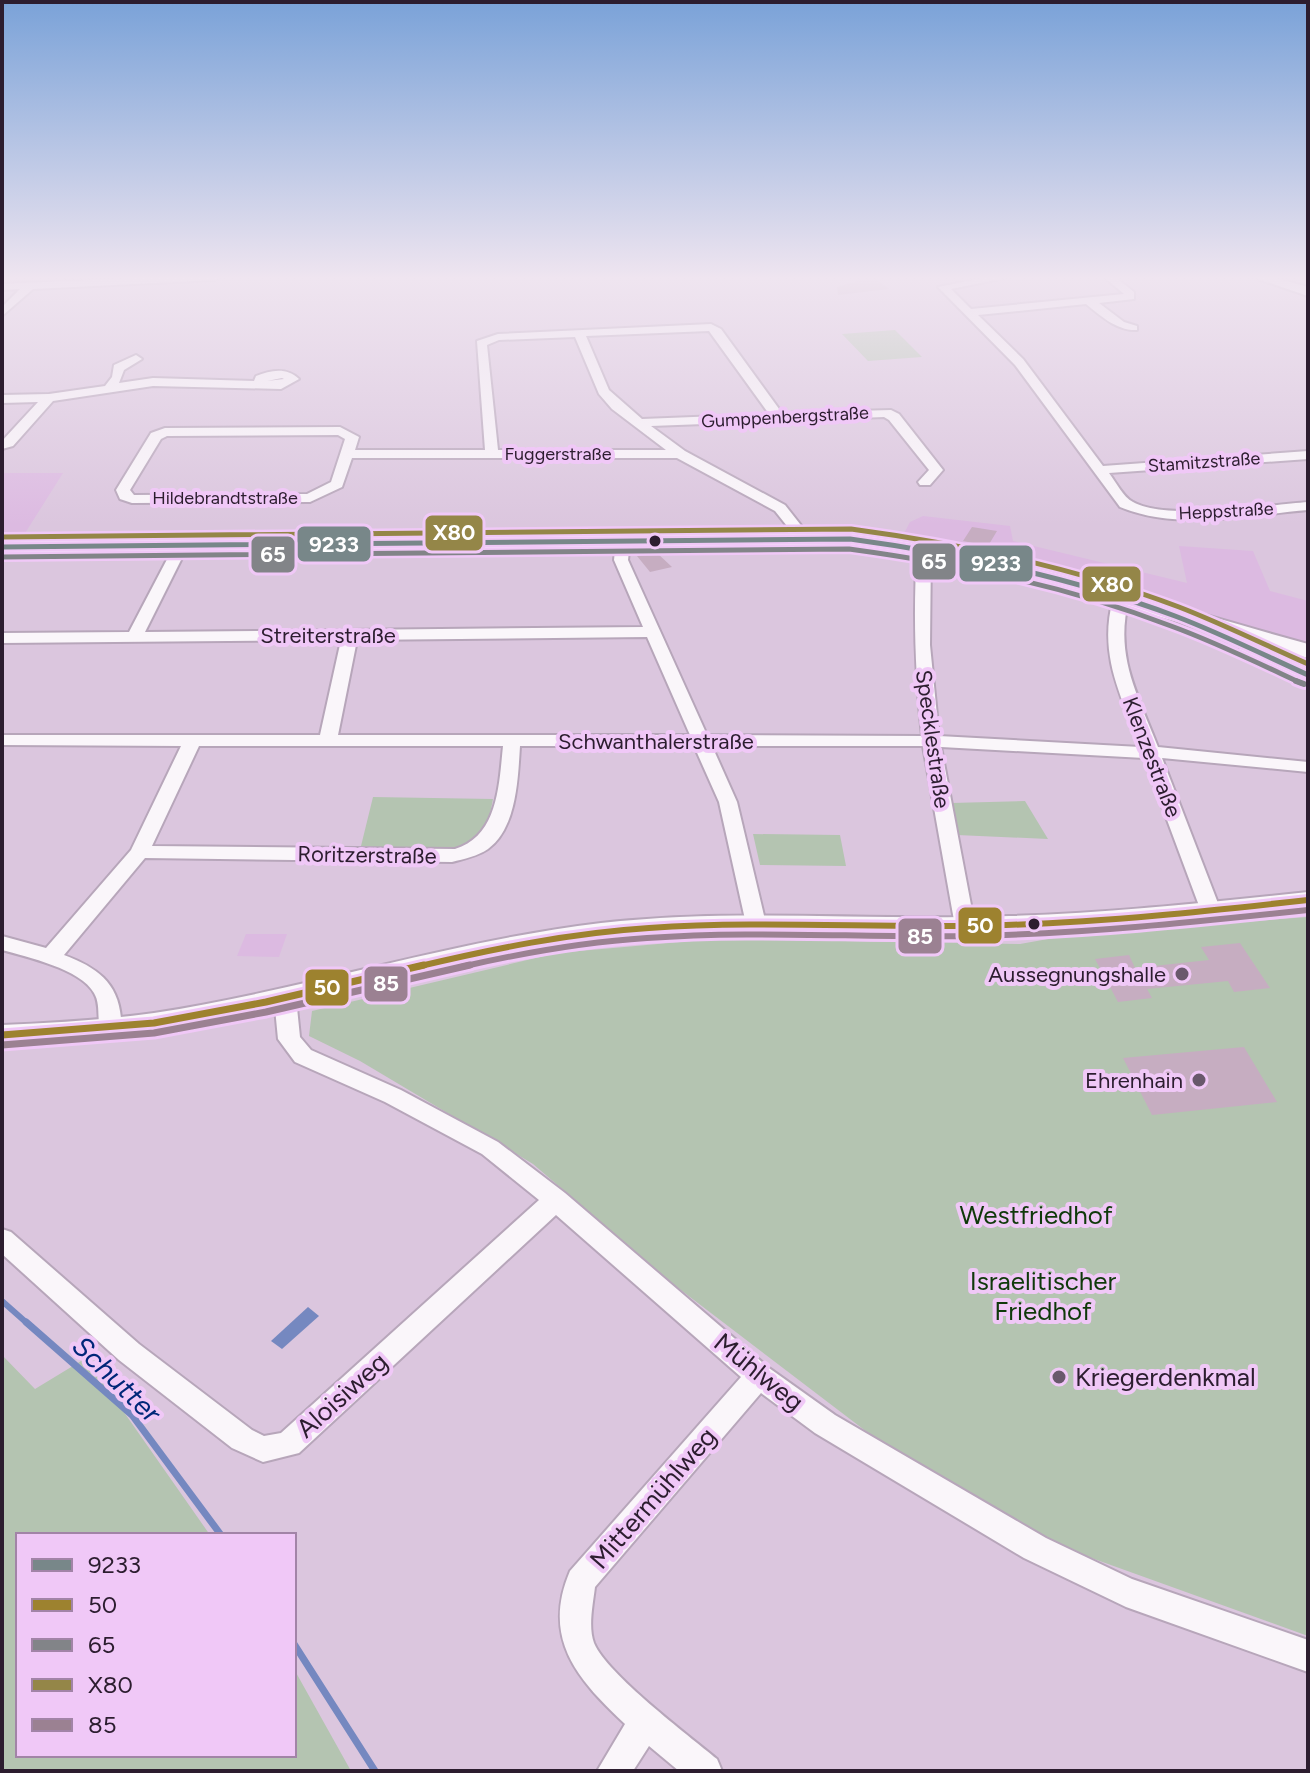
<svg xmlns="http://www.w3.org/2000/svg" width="1310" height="1773" font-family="Figtree,sans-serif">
	<rect width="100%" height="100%" fill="#dbc6de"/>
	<path fill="#dcbae1" d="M2,473H63L22,538H2Z
		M923,516L1010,526L1013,541L1187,583L1179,546L1253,551L1270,591L1308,601V643L1010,559L901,539L910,522Z
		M246,934H287L279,957L237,956Z"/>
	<path fill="#b4c4b1" d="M895,330L922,357L868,361L842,334Z
		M373,797L493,799C490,815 487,833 473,844C456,856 384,847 361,846Z
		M1025,801L1048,839L957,835L951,803Z
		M753,834L840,835L846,866L760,865Z
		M1308,917V1636L1058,1546L867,1432L669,1281L533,1164L360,1061L309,1036L312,1011L557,953L714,939L1020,944L1076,934Z
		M2,1355L35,1389L86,1358L210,1535H18V1755H294V1669L351,1771H2Z"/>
	<path fill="#7588c0" d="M308,1307L319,1316L282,1349L271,1341Z"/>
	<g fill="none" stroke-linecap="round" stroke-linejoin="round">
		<path stroke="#7588c0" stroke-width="6" d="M2,1301L28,1324"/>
		<path stroke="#7588c0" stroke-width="7" d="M26,1322L132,1415L221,1535
			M294,1644L375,1771"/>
	</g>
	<path fill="#c6adc1" d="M851,277H873L889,289L838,295L837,287L857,281Z
		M972,527L997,531L988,546L963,541Z
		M656,552L672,567L650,572L637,556Z
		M1240,943L1270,988L1234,992L1228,981L1147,989L1152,998L1118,1002L1095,959L1129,955L1135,968L1209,960L1201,947Z
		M1244,1047L1277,1102L1152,1115L1123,1058Z"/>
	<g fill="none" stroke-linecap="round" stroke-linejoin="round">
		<g stroke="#b7a6ba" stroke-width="4">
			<path id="minor" d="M155,277H220L215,280L33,289L2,316V307L20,289L2,290V284Z
				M988,277H1010L951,289L971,309L1124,294L1104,277H1115L1134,292V299L1099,303L1124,322L1137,326V330C1117,331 1101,316 1086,304L978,315L1023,359L1103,466L1308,451V459L1109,473C1116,482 1123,497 1133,502C1166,521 1268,505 1308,502V510C1248,515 1177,531 1120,507L1015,365L938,287Z
				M711,324L721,329L782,413L891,410L899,414L943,470L930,485H920L918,482L929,470L889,420L884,417L651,426L685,451L785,505L811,538L804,542L799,541L775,511L677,458H352L342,487L310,502L132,503L120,499L116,490L151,433L165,428L340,427L359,437L355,450H485L477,341L498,334ZM709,331L769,414L642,419L609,390L586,336ZM575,337L599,394L612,409L666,450H498L487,345L499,340ZM338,435L345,439L331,482L307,494L134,495L130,490L161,439L167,436Z
				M136,355L142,359L124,370L119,383L153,378L254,381L256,376C271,370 287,367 299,379L281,389L153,386L53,401L13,446L2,449V441L38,402L2,403V395L49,394L105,386L112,377L114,365ZM282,378L284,379L267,381Z
				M623,537L630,541L628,560L707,735L922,736C915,673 913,613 917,550L924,546L931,550L930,645L939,736L1140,747C1121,695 1098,655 1113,599L1121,594L1129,599C1114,656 1138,695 1158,747L1308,762V772L1162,758L1221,911L1211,918L1201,911L1144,758L941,747L975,926L965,933L955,926L923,746H712L737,802L766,924L756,931L746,924L719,802L694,746H520C518,777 517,828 488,849C478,856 464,859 452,862L145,858L64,955C96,967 118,982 121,1018C121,1026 123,1029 119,1036H103C95,1023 102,1006 94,993C81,969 27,957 2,950V936L46,948L131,850L181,746L2,745V735H320L341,640L2,643V633L129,632L174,546L181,542L188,546L145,632L643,627L614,560L616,541ZM647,637L690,735H338L357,640ZM199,746H503C499,785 498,836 455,849L152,846Z
				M285,991L293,993L296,998L300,1037L311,1050L401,1090L498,1142L565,1193L769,1368L835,1415L1046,1538L1132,1579L1308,1640V1672L1126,1607L1024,1558L815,1433L761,1393L595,1587C593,1604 588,1627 594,1643C607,1674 688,1735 717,1759L722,1771H679L649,1746L633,1771H597L625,1724C578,1680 541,1639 570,1571L741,1377L556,1215L299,1453L263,1462L232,1448L119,1360L2,1254V1229L11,1232L139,1344L252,1430L264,1436L281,1433L539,1200L482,1154L385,1102L295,1062L278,1039L274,998L277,993Z"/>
		</g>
		<g stroke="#b7a6ba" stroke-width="4">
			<path id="tertiary" d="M1252,277H1272L1308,287V296Z
				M1308,892V908C1194,921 1080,933 965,935C844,936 722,926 601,941C449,959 304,1009 154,1033C103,1040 53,1043 2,1045V1025C53,1023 103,1020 154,1013C304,990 450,941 601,923C722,909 844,919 965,917C1080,916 1194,904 1308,892Z"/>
		</g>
		<g stroke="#b7a6ba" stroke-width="4">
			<path id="secondary" d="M850,533C1004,550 1158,603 1308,644V658C1156,620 1006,563 850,545L2,553V541Z
				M1250,643L1308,666V682L1242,655L1239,650L1242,645Z"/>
		</g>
		<use href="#minor" fill="#faf6fa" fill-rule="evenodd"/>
		<use href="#tertiary" fill="#faf6fa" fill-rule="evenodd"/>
		<use href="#secondary" fill="#faf6fa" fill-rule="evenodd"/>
		<g stroke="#f0c8f7" stroke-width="10">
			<path id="bus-1" d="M2,547L850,539C961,554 1070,577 1175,616C1220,633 1264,655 1308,675"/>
		</g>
		<g stroke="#f0c8f7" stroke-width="12">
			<path id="bus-2-far1" d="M416,967C492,949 570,933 649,928C768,920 887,929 1006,925C1107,922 1208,911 1308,900"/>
		</g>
		<g stroke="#f0c8f7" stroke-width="13">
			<path id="bus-2" d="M2,1035L154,1023L266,1002L424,965"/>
		</g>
		<g stroke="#f0c8f7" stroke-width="10">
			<path id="bus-3-far1" d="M2,557L849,549C959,564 1067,586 1171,626C1215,642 1258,663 1301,683"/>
		</g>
		<g stroke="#f0c8f7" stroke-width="12">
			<path id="bus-3" d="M1296,681L1304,684"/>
		</g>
		<g stroke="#f0c8f7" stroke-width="10">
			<path id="bus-4" d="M2,537L851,529C963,544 1073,567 1179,607C1223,624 1265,645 1308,664"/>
		</g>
		<g stroke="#f0c8f7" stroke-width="12">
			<path id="bus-5-far1" d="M461,967C522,953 584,942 647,938C754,930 862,938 969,936C1082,934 1195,922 1308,910"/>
		</g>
		<g stroke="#f0c8f7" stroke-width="13">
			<path id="bus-5" d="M2,1045L154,1033L266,1012L470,965"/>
		</g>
		<use href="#bus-1" stroke="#788789" stroke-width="5"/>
		<use href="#bus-2-far1" stroke="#9d822f" stroke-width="6"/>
		<use href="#bus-2" stroke="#9d822f" stroke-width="7"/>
		<use href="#bus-3-far1" stroke="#828488" stroke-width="5"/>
		<use href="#bus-3" stroke="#828488" stroke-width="6"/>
		<use href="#bus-4" stroke="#948648" stroke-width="5"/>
		<use href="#bus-5-far1" stroke="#9b8192" stroke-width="6"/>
		<use href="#bus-5" stroke="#9b8192" stroke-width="7"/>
	</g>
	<linearGradient id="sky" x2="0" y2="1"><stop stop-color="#7aa2d8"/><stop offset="0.53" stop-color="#efe5f0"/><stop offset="1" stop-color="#efe5f0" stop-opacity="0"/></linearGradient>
	<rect width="1310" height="525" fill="url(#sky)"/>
	<g fill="#2c1d2f" stroke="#f0c8f7" stroke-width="3">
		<circle cx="655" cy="541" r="7"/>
		<circle cx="1034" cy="924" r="7"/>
	</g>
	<g fill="#69586c" stroke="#f0c8f7" stroke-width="3">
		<circle cx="1182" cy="974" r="8"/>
		<circle cx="1199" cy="1080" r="8"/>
		<circle cx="1059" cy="1377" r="8"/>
	</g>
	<g text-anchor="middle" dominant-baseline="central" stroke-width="8" stroke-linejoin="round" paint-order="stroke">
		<g font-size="18" fill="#2c1d2f" stroke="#f0c8f7">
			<text transform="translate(785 417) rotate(-3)">Gumppenbergstraße</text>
			<text x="558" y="454">Fuggerstraße</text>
			<text transform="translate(1204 462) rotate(-4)">Stamitzstraße</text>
			<text x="225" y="498">Hildebrandtstraße</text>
			<text transform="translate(1226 511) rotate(-3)">Heppstraße</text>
		</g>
		<g font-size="22" fill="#2c1d2f" stroke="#f0c8f7">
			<text x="328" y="635">Streiterstraße</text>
			<text transform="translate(933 739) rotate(82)">Specklestraße</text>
			<text x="656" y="741">Schwanthalerstraße</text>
			<text transform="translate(1152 757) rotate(69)">Klenzestraße</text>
			<text transform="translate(367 855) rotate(1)">Roritzerstraße</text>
		</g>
		<g font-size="22" fill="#2c1d2f" stroke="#f0c8f7" text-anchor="end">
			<text x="1166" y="974">Aussegnungshalle</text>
			<text x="1183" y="1080">Ehrenhain</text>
		</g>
		<g font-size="26" fill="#0f390a" stroke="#f0c8f7">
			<text x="1036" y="1215">Westfriedhof</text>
			<text x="1043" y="1281">Israelitischer<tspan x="1043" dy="30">Friedhof</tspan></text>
		</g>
		<g font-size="26" fill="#2c1d2f" stroke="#f0c8f7">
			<text transform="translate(759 1372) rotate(39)">Mühlweg</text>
			<text transform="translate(342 1395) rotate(-42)">Aloisiweg</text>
			<text transform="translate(653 1498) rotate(-49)">Mittermühlweg</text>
		</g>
		<g font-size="26" fill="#2c1d2f" stroke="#f0c8f7" text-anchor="start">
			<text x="1075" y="1377">Kriegerdenkmal</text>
		</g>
		<g font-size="28" font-style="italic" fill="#002779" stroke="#f0c8f7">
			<text transform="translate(117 1379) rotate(44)">Schutter</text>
		</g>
	</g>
	<g stroke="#f0c8f7" stroke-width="3">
		<rect x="424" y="514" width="60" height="38" rx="8" fill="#948648"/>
		<rect x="296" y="525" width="76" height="38" rx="8" fill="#788789"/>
		<rect x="250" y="535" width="46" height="39" rx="8" fill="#828488"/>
		<rect x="911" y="542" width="46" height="39" rx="8" fill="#828488"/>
		<rect x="958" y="544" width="76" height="39" rx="8" fill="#788789"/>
		<rect x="1081" y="565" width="61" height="38" rx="8" fill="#948648"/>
		<rect x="957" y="906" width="46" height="39" rx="8" fill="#9d822f"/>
		<rect x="897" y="917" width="46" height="38" rx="8" fill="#9b8192"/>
		<rect x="363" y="965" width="46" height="38" rx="8" fill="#9b8192"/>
		<rect x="304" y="968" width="46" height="39" rx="8" fill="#9d822f"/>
	</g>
	<g font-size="22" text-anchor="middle" font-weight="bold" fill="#fff">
		<text x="454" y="540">X80</text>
		<text x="334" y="552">9233</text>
		<text x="273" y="562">65</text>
		<text x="934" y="569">65</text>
		<text x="996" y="571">9233</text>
		<text x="1112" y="592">X80</text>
		<text x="980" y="933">50</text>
		<text x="920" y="944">85</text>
		<text x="386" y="991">85</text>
		<text x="327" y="995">50</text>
	</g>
	<rect width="1310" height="1773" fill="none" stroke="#2c1d2f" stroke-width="8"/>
	<rect x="16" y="1533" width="280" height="224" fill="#f0c8f7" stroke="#a284a7" stroke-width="2"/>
	<rect x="32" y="1559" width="40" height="12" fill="#788789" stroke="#a284a7" stroke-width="2"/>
	<text x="88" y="1573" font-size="24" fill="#2c1d2f">9233</text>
	<rect x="32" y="1599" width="40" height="12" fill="#9d822f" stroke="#a284a7" stroke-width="2"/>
	<text x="88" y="1613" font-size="24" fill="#2c1d2f">50</text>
	<rect x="32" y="1639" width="40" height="12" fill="#828488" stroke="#a284a7" stroke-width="2"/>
	<text x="88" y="1653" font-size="24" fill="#2c1d2f">65</text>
	<rect x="32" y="1679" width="40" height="12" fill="#948648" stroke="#a284a7" stroke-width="2"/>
	<text x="88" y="1693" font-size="24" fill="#2c1d2f">X80</text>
	<rect x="32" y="1719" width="40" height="12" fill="#9b8192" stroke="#a284a7" stroke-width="2"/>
	<text x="88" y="1733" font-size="24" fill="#2c1d2f">85</text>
</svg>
